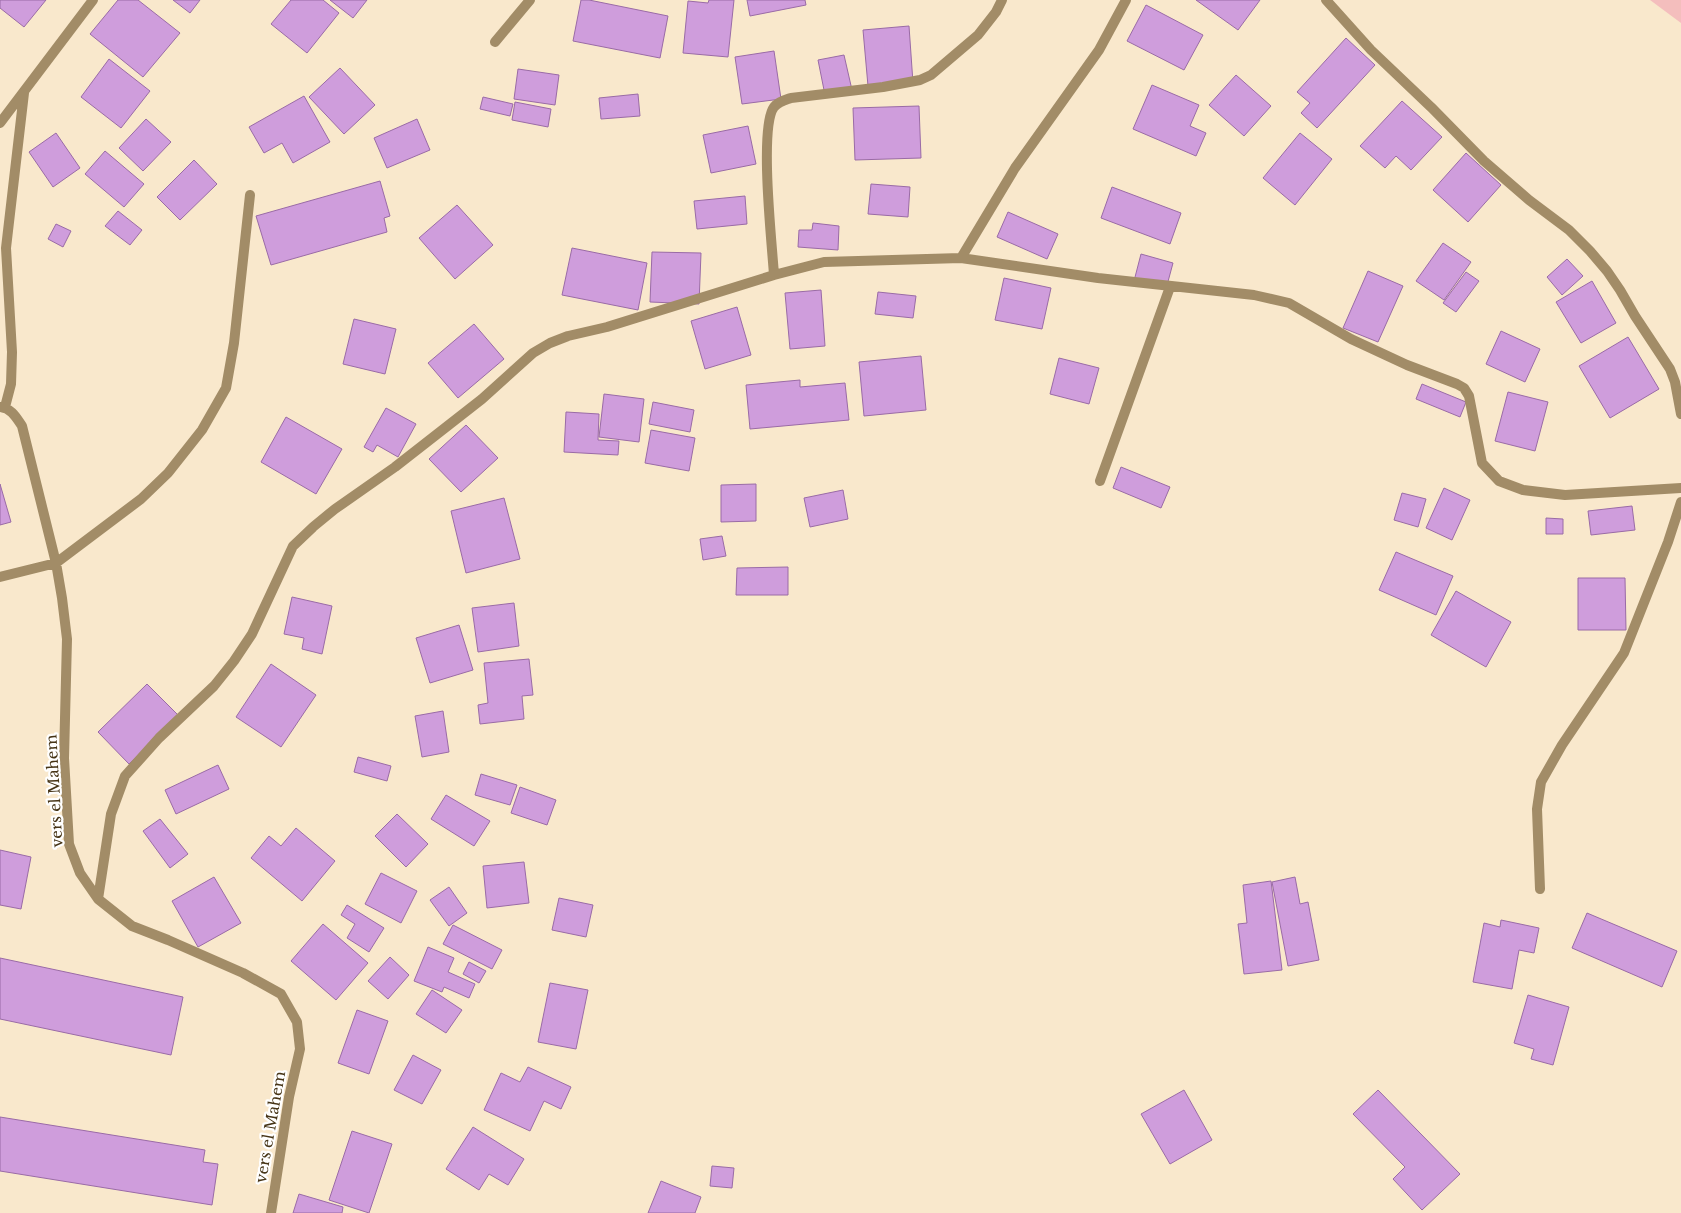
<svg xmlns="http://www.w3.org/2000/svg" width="1681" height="1213" font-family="'Libre Baskerville',serif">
	<rect width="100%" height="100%" fill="#f9e8cc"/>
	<path fill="#f4bebd" d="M1650,0H1681V23Z"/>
	<path fill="#cf9ddc" stroke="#9a6ba6" d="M0,0H46L24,27L0,8Z
		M118,0H138L180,33L143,77L90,34Z
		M173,0H200L190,13Z
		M291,0H323L339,13L307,53L271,24Z
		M330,0H367L353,18Z
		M581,0H589L668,16L660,58L573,41Z
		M709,0H734L728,57L683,53L688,1L708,3Z
		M747,0H805L806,5L750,16Z
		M1196,0H1260L1238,30Z
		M1146,5L1203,35L1184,70L1127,41Z
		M909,26L913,83L868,86L863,30Z
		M1346,38L1375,65L1317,128L1301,113L1310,103L1297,92Z
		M774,51L781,99L742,104L735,57Z
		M844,55L852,90L825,95L818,60Z
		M109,59L150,91L121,128L81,97Z
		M340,68L375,105L344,134L309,97Z
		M518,69L559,75L555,105L514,99Z
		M1236,75L1271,106L1244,136L1209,105Z
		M1152,85L1199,105L1190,126L1206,133L1196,156L1133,129Z
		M638,94L640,116L601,119L599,98Z
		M304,96L330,142L293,163L282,143L264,153L249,127Z
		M483,97L513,104L510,116L480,109Z
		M1402,101L1442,137L1411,170L1396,156L1385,168L1360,146Z
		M515,102L551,109L548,127L512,120Z
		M919,106L921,158L855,160L853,108Z
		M146,119L171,142L143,171L119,148Z
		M417,119L430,150L387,168L374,138Z
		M748,126L756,164L711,173L703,135Z
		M56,133L80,168L53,187L29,152Z
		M1300,133L1332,159L1295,205L1263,178Z
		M105,151L144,184L124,207L85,174Z
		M1466,153L1501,185L1468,222L1433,190Z
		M194,160L217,184L180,220L157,197Z
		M380,181L390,216L384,218L387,232L271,265L256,216Z
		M871,184L910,187L908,217L868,214Z
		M1112,187L1181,213L1170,244L1101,218Z
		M745,196L747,224L697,229L694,201Z
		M457,205L493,245L455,279L419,238Z
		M118,211L142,230L130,245L105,226Z
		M1008,212L1058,234L1047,259L997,237Z
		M813,223L839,226L838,250L798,247L799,230H812Z
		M56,224L71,231L63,247L48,239Z
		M1443,243L1471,262L1444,300L1416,281Z
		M572,248L647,263L638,310L562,295Z
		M652,252L701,253L699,304L650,302Z
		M1141,254L1173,263L1166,289L1134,281Z
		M1567,259L1583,276L1562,295L1547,277Z
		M1368,271L1403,286L1378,342L1343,328Z
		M1466,272L1479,281L1456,312L1443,303Z
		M1004,278L1051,288L1042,329L995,320Z
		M1592,281L1616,323L1581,343L1556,302Z
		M821,290L825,346L790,349L785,293Z
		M878,292L916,296L913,318L875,314Z
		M737,307L751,355L705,369L691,321Z
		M354,319L396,329L385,374L343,364Z
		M474,324L504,359L458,398L428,363Z
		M1501,331L1540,349L1525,382L1486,364Z
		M1628,337L1659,389L1610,418L1579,366Z
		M921,356L926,410L864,416L859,362Z
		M1059,358L1099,368L1089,404L1050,394Z
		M800,380V387L845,383L849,420L750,429L746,385Z
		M1422,384L1466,402L1460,417L1416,399Z
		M1508,392L1548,402L1535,451L1495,441Z
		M604,394L644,399L639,442L599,437Z
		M653,402L694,410L690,432L649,424Z
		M386,408L416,424L398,457L377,445L373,452L364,447Z
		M566,412L599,414L598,440L619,441L618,455L564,452Z
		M286,417L342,449L316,494L261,462Z
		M466,425L498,458L461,492L429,459Z
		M651,430L695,438L689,471L645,463Z
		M1121,467L1170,487L1161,508L1113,488Z
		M0,484L11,522L0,525Z
		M756,484V521L721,522V485Z
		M1444,488L1470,500L1452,540L1426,528Z
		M843,490L848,519L810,527L804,498Z
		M1402,493L1426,499L1418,527L1394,520Z
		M504,498L520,559L466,573L451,511Z
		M1632,506L1635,530L1591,535L1588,511Z
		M1546,518L1563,519V534H1546Z
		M722,536L726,556L703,560L700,539Z
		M1396,552L1453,576L1436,615L1379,590Z
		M788,567V595H736L737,568Z
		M1578,578H1625L1626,630H1578Z
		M1456,591L1511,622L1486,667L1431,635Z
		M292,597L332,606L322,654L302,649L304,638L284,634Z
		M514,603L519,646L478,652L472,608Z
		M459,625L473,670L430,683L416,638Z
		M529,659L533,695L522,696L524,719L480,724L478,705L488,703L484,663Z
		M271,664L316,695L281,747L236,717Z
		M147,684L179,716L129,764L98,732Z
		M443,711L449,752L422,757L415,716Z
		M358,757L391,766L387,781L354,772Z
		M218,765L229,789L176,814L165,790Z
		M481,774L517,785L510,805L475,795Z
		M520,787L556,800L547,825L511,813Z
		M446,795L490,821L474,846L431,819Z
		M397,814L428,844L406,867L375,836Z
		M160,819L188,854L170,868L143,831Z
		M296,828L335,861L302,901L251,858L269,836L281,846Z
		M0,850L31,857L21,909L0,905Z
		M524,862L529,903L487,908L483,866Z
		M381,873L417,891L401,923L365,904Z
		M214,877L241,923L198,947L172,901Z
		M1295,877L1300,904L1308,902L1319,960L1288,966L1272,882Z
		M1271,881L1282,970L1244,974L1238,924L1247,923L1243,885Z
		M449,887L467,913L449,926L430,900Z
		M559,898L593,905L586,937L552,930Z
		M347,905L384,928L369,952L347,938L355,924L341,915Z
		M1587,913L1677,951L1662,987L1572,948Z
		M1501,920L1539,928L1534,953L1519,950L1512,989L1473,982L1484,923L1500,927Z
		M323,924L368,963L336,1000L291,961Z
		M453,925L502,950L492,969L443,944Z
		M428,947L454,958L448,972L475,984L469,998L444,987L442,992L414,981Z
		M390,957L409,975L388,999L368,981Z
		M0,958L183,997L171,1055L0,1019Z
		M469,962L486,971L479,983L463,974Z
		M550,983L588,990L576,1049L538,1042Z
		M432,990L462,1010L446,1033L416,1014Z
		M1528,995L1569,1007L1553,1065L1531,1059L1534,1049L1514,1043Z
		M357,1010L388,1021L369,1074L338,1063Z
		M413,1055L441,1070L422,1104L394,1090Z
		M528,1067L571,1087L561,1109L544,1101L530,1131L484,1110L501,1073L520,1082Z
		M1184,1090L1212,1140L1170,1164L1141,1114Z
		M1378,1090L1460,1174L1422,1210L1393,1179L1405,1167L1353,1114Z
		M0,1117L205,1150L203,1162L218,1164L212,1205L0,1171Z
		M473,1127L524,1159L508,1185L489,1174L479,1190L446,1169Z
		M352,1131L392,1144L369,1213L329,1200Z
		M712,1166L734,1168L732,1188L710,1186Z
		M661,1181L701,1197L695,1213H648Z
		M299,1194L343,1207L342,1213H293Z"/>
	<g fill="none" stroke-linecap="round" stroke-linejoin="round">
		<path stroke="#a28c67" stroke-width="10" d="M1326,0L1371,50L1431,107L1484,161L1529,200L1569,230L1590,251L1607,271L1620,290L1635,316L1670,369L1675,382L1681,414
			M495,42L530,0
			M0,123L93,0
			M961,258L1015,168L1099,50L1126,0
			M774,275C772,244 759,127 774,107C779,101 785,100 791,98L883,87L920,80L931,75L978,35L996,12L1002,0
			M0,407C11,408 16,417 22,426L56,563L62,598L67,639L64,758L69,844L80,873L98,899L132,926L168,940L243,973L281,994L297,1022L300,1049L289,1097L271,1213
			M5,407L11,384L12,352L6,248L24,93
			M1100,481L1170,287
			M0,577L56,563L141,499L168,473L202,430L226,388L234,343L250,195
			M1540,889L1537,809L1541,782L1562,745L1624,653L1668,542L1681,502
			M98,899L111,814L125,776L159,738L214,686L234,661L252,634L293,546L313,527L335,509L395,467L482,399L533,353L550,343L568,336L607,327L774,275L824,262L961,258L1098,278L1254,295L1289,303L1351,339L1407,365L1457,384L1464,388L1469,396L1482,463L1499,481L1523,490L1565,495L1681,488"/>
	</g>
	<g text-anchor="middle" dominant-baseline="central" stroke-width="4.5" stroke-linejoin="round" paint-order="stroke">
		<g font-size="15" fill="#463416" stroke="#fff">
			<text transform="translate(54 791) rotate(-93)">vers el Mahem</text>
			<text transform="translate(270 1127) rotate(-80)">vers el Mahem</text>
		</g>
	</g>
</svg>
